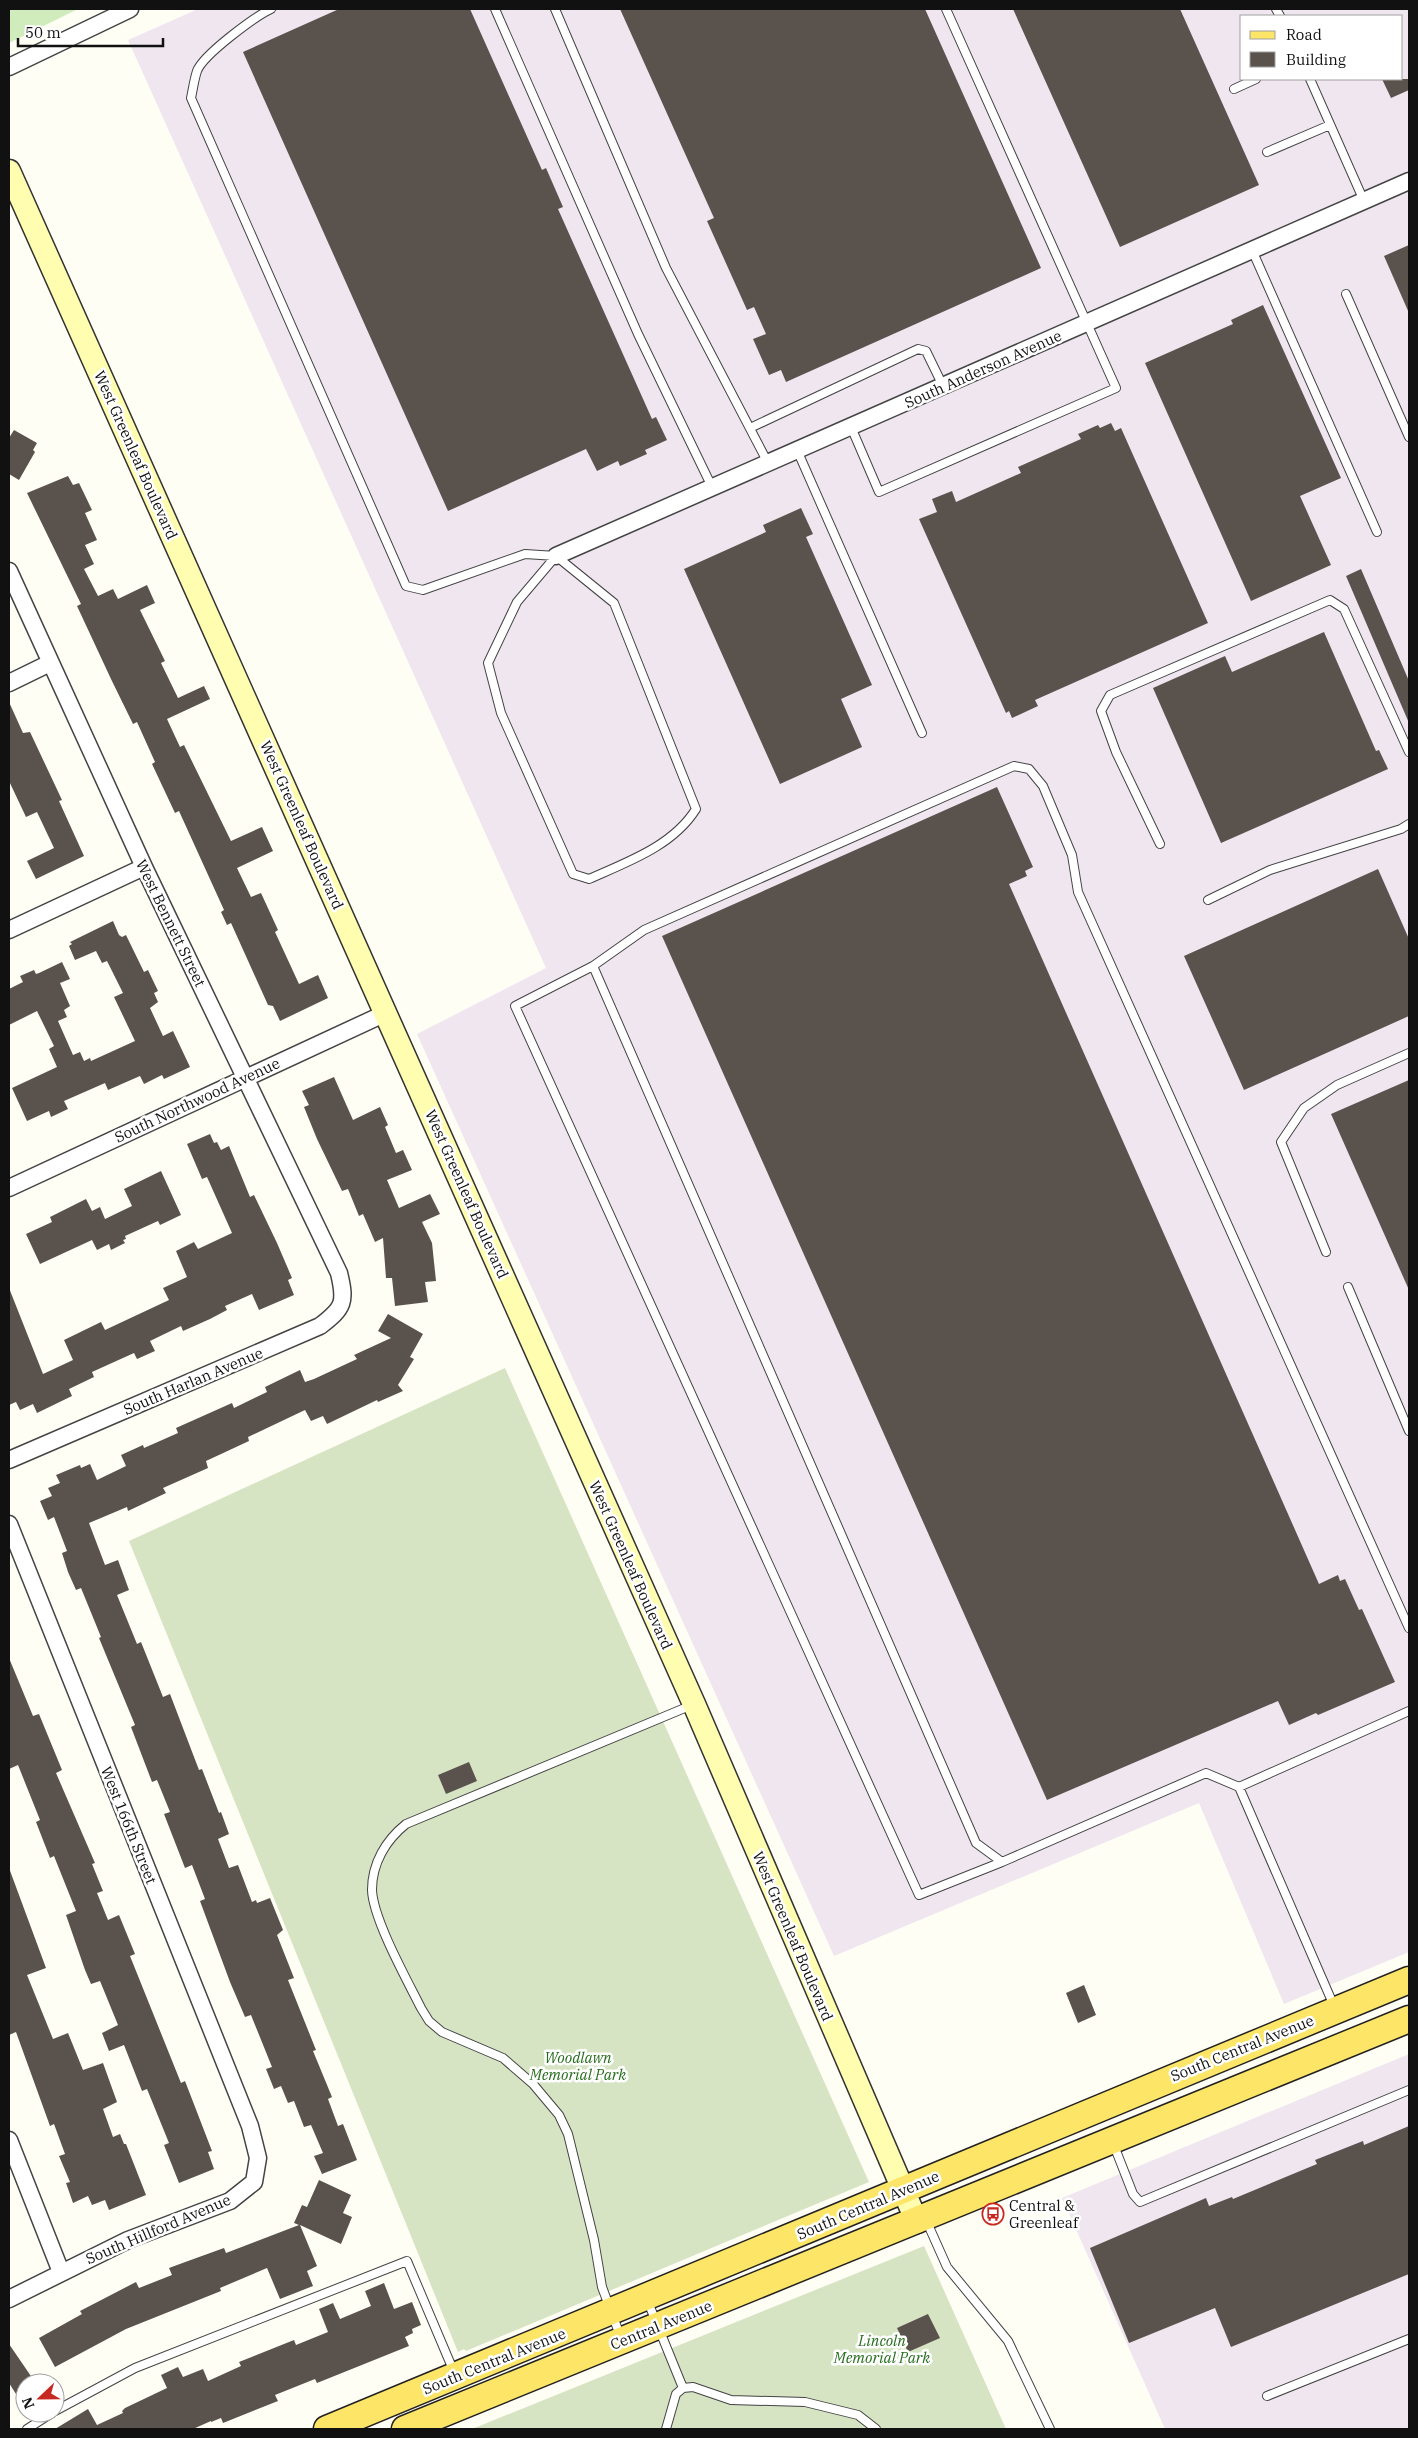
<svg xmlns="http://www.w3.org/2000/svg" width="1418" height="2438" font-family="'IBM Plex Serif',serif">
	<rect width="100%" height="100%" fill="#fffef5"/>
	<path fill="#efe6ef" fill-rule="evenodd" d="M198,9H1409V1952L1284,2004L1199,1803L834,1956L417,1034L546,968L128,40ZM1242,16H1402V79H1242Z
		M1409,2054V2429H1165L1062,2198Z"/>
	<path fill="#d1ecbc" d="M9,9H78L9,43Z"/>
	<path fill="#d6e4c3" d="M505,1368L869,2182L466,2351L464,2349L458,2352L129,1541Z
		M924,2246L1006,2429H472Z"/>
	<path fill="#5a534d" d="M339,9H470L542,170L546,168L563,207L558,209L652,419L656,417L667,440L645,450L647,454L620,466L618,461L597,471L586,449L448,511L243,52Z
		M620,9H925L1041,268L786,382L781,370L769,375L753,339L766,334L754,307L747,310L707,221L714,218Z
		M1013,9H1180L1259,185L1120,247Z
		M1382,79H1409V90L1391,98Z
		M1409,245V313L1384,256Z
		M1263,305L1341,478L1300,496L1331,565L1251,601L1145,363L1233,324L1231,320Z
		M1111,423L1115,431L1121,428L1208,623L1035,700L1038,706L1012,718L1009,711L1006,713L919,519L937,512L932,499L952,491L956,502L1021,473L1018,467L1081,439L1078,434L1098,425L1100,428Z
		M14,430L37,443L33,450L35,452L19,480L9,474V438Z
		M68,476L73,485L79,483L92,510L85,513L97,540L85,545L94,564L84,569L98,596L113,589L118,599L147,585L155,603L140,610L165,661L161,663L178,698L204,686L210,699L167,719L180,747L184,745L231,841L262,827L273,851L237,868L251,897L261,893L278,930L275,932L299,984L318,975L328,998L280,1021L273,1006L268,1005L231,923L227,925L221,912L224,910L179,811L175,813L152,764L155,762L137,722L133,724L111,679L77,606L81,604L27,493Z
		M801,508L813,534L806,537L872,685L841,699L862,747L780,784L684,569L766,532L763,525Z
		M1361,569L1409,681V723L1346,576Z
		M1324,632L1376,751L1379,750L1388,769L1221,843L1153,688L1225,656L1232,672Z
		M9,702L23,733L30,732L62,800L59,801L84,856L36,879L27,861L54,848L37,812L26,817L9,781Z
		M997,787L1033,867L1025,871L1027,876L1009,884L1319,1584L1338,1575L1340,1581L1345,1579L1359,1610L1362,1609L1395,1682L1318,1715L1316,1713L1289,1725L1278,1701L1047,1800L662,936Z
		M1378,869L1409,939V1016L1244,1090L1184,956Z
		M113,921L119,935L122,937L126,935L144,972L148,970L158,991L154,993L158,1002L150,1008L163,1036L173,1031L190,1067L164,1079L162,1075L144,1084L140,1076L108,1090L105,1083L64,1101L68,1109L51,1117L49,1111L27,1121L12,1088L57,1067L49,1049L54,1046L37,1011L9,1025V989L23,982L20,976L34,970L36,974L39,973L62,962L70,979L60,983L70,1006L64,1010L67,1017L58,1021L73,1055L80,1052L84,1061L90,1058L91,1061L135,1041L114,997L123,993L107,961L102,963L96,951L75,960L69,946L72,944L70,942Z
		M334,1077L353,1120L380,1107L388,1125L385,1127L396,1153L403,1150L412,1170L387,1180L399,1208L430,1194L440,1214L422,1222L432,1243L436,1281L425,1282L428,1302L395,1306L392,1278H386L383,1238L375,1242L363,1214L359,1216L348,1189L342,1191L317,1139L304,1107L309,1105L302,1091Z
		M1409,1080V1290L1331,1114Z
		M210,1134L214,1143L217,1142L221,1150L229,1146L250,1197L254,1195L277,1243L292,1278L288,1280L294,1295L259,1310L252,1294L225,1306L227,1310L210,1319L183,1331L181,1326L150,1341L155,1351L137,1359L134,1353L92,1372L94,1377L69,1389L72,1396L37,1413L33,1404L20,1410L16,1402L9,1405V1288L43,1374L73,1360L64,1340L101,1322L105,1330L169,1300L163,1288L187,1277L176,1251L194,1242L198,1249L232,1233L207,1177L202,1179L187,1144Z
		M161,1171L181,1215L160,1225L158,1221L125,1236L126,1239L123,1240L125,1243L111,1250L109,1244L97,1250L92,1240L40,1264L26,1234L52,1222L50,1217L86,1199L92,1211L100,1207L105,1219L132,1206L124,1189Z
		M388,1314L423,1334L410,1357L414,1359L398,1385L403,1391L378,1402L377,1400L327,1424L323,1416L311,1421L305,1410L248,1437L249,1441L206,1461L208,1468L163,1488L166,1493L128,1511L127,1507L89,1523L105,1565L118,1560L129,1590L117,1595L137,1644L141,1642L163,1697L170,1694L199,1770L202,1769L219,1813L221,1812L229,1834L218,1839L229,1868L238,1865L252,1902L256,1900L257,1903L270,1898L283,1930L277,1935L294,1978L288,1980L316,2050L313,2051L332,2097L328,2099L338,2126L343,2124L357,2160L322,2174L314,2156L323,2153L311,2125L304,2127L294,2101L288,2103L281,2086L274,2089L266,2069L272,2067L251,2015L245,2017L230,1982L200,1901L205,1899L192,1865L185,1868L164,1814L170,1812L157,1780L152,1782L131,1727L135,1725L99,1638L101,1637L81,1588L76,1590L68,1572L62,1553L67,1551L54,1517L48,1520L40,1501L52,1496L48,1488L60,1483L56,1475L80,1465L81,1468L90,1464L97,1480L126,1466L121,1455L143,1445L144,1448L178,1433L176,1428L232,1403L234,1408L267,1392L265,1387L300,1370L305,1382L314,1379L357,1359L354,1355L391,1338L378,1331Z
		M9,1658L33,1716L39,1714L62,1770L56,1773L95,1863L92,1864L103,1891L97,1893L108,1920L119,1915L135,1954L130,1956L181,2083L185,2081L212,2151L208,2152L214,2169L179,2183L164,2145L169,2143L147,2089L142,2091L124,2045L109,2051L102,2033L118,2025L100,1981L91,1984L85,1970L66,1915L76,1911L54,1856L50,1858L36,1822L40,1820L18,1765L9,1769Z
		M469,1762L477,1781L446,1794L438,1775Z
		M9,1868L46,1968L27,1975L53,2039L68,2033L83,2070L103,2063L117,2102L103,2109L113,2137L120,2134L124,2144H126L146,2195L109,2210L105,2200L92,2205L88,2196L73,2203L66,2183L70,2182L59,2156L65,2154L54,2124L50,2126L16,2032L9,2035Z
		M1084,1985L1096,2015L1078,2023L1066,1993Z
		M1409,2126V2274L1231,2347L1215,2308L1129,2343L1090,2248L1206,2198L1209,2206L1232,2197L1233,2199L1317,2164L1315,2160L1363,2141L1364,2145Z
		M319,2180L351,2195L343,2213L352,2217L341,2244L300,2225L317,2266L307,2271L313,2286L280,2299L267,2268L220,2288L221,2291L126,2329L55,2367L39,2338L82,2314L80,2311L136,2282L139,2288L172,2275L169,2268L188,2261L224,2248L226,2253L299,2225L294,2223L302,2205L307,2207Z
		M384,2283L394,2309L412,2302L421,2325L412,2329L413,2333L405,2337L409,2346L317,2383L315,2379L275,2395L278,2401L223,2423L221,2418L211,2422V2421L193,2429H55L88,2409L97,2425L123,2413L122,2411L125,2408L167,2388L161,2375L178,2367L183,2377L203,2369L208,2381L241,2366L239,2362L294,2340L296,2345L328,2332L319,2309L333,2303L340,2319L371,2306L365,2291Z
		M928,2314L940,2338L908,2352L897,2328Z
		M9,2344L35,2382L25,2383V2388L16,2394L9,2383Z"/>
	<g fill="none" stroke-linecap="round" stroke-linejoin="round">
		<g stroke="#444" stroke-width="10">
			<path id="lane" d="M271,9C254,17 203,55 197,71C194,80 193,89 191,98L406,586L423,590L525,554L556,556L614,603L696,809C673,846 627,862 589,879L573,874L501,713L488,663L517,602L556,556
				M495,9L638,334L712,487
				M555,9L666,268L768,463
				M1276,9L1280,16
				M1310,79L1364,201
				M1234,89L1256,79
				M1267,152L1330,125
				M1252,250L1377,532
				M1346,294L1409,437
				M851,427L879,492L1116,388L946,9
				M750,428L918,349L926,351L943,386
				M797,450L922,733
				M1160,844L1116,752L1101,711L1110,695L1330,600L1344,609L1409,752
				M1208,900L1270,870L1401,829L1409,824
				M593,966L515,1006L919,1895L1002,1862
				M1326,1252L1281,1142L1304,1108L1337,1085L1409,1053
				M1348,1287L1409,1431
				M1239,1787L1409,1711
				M1334,2006L1239,1787L1206,1773L1002,1862L976,1843L593,966L644,930L1014,766L1029,769L1043,786L1072,855L1078,892L1409,1628
				M1113,2143L1133,2194L1140,2202L1409,2090
				M926,2220L947,2267L1008,2341L1050,2429
				M648,2302L683,2388
				M621,2338L602,2287L594,2240L568,2134L559,2115L533,2084L503,2058L442,2032L429,2021L421,2008C407,1980 373,1919 372,1890C372,1863 386,1840 406,1824L692,1705
				M1267,2396L1409,2339
				M55,2411L135,2368L407,2261L454,2372
				M27,2429L52,2413
				M666,2429L676,2394L683,2388L693,2387L731,2400L805,2402L858,2415L876,2429"/>
		</g>
		<g stroke="#444" stroke-width="19">
			<path id="street" d="M9,67L130,9
				M556,556L1409,181
				M9,571L144,867L339,1273C346,1302 344,1308 320,1326L9,1460
				M9,683L50,663
				M9,930L144,867
				M9,1188L386,1013
				M9,1524L250,2126L258,2158L254,2182L230,2201L128,2240L9,2299
				M9,2140L61,2272"/>
		</g>
		<g stroke="#333" stroke-width="25">
			<path id="secondary" d="M9,171L694,1704L917,2222"/>
		</g>
		<g stroke="#222" stroke-width="29">
			<path id="primary" d="M327,2429C689,2282 1048,2128 1409,1980
				M405,2429L1409,2019"/>
		</g>
		<use href="#lane" stroke="#fff" stroke-width="8"/>
		<use href="#street" stroke="#fff" stroke-width="16"/>
		<use href="#secondary" stroke="#fffdb0" stroke-width="22"/>
		<use href="#primary" stroke="#fce567" stroke-width="26"/>
	</g>
	<defs>
		<g id="bus-ring" transform="scale(1.125)"><circle r="9.5" fill="#fff" stroke="#c72922" stroke-width="1.5"/><path d="M-5-6H5V4H4V6H2V4H-2V6H-4V4H-5ZM-3.5-4V0h7V-4ZM-3.5 1.2v1.5H-2V1.2ZM2 1.2v1.5H3.5V1.2Z" fill="#c72922"/></g>
	</defs>
	<g fill-rule="evenodd">
		<use href="#bus-ring" x="993" y="2214"/>
	</g>
	<g text-anchor="middle" dominant-baseline="central" stroke-width="5" stroke-linejoin="round" paint-order="stroke">
		<g font-size="15" fill="#111" stroke="#fff">
			<text transform="translate(983 369) rotate(-24)">South Anderson Avenue</text>
			<text transform="translate(136 455) rotate(66)">West Greenleaf Boulevard</text>
			<text transform="translate(302 825) rotate(66)">West Greenleaf Boulevard</text>
			<text transform="translate(171 923) rotate(64)">West Bennett Street</text>
			<text transform="translate(197 1100) rotate(-25)">South Northwood Avenue</text>
			<text transform="translate(467 1194) rotate(66)">West Greenleaf Boulevard</text>
			<text transform="translate(193 1381) rotate(-23)">South Harlan Avenue</text>
			<text transform="translate(631 1565) rotate(66)">West Greenleaf Boulevard</text>
			<text transform="translate(129 1825) rotate(68)">West 166th Street</text>
			<text transform="translate(793 1936) rotate(67)">West Greenleaf Boulevard</text>
			<text transform="translate(1242 2048) rotate(-22)">South Central Avenue</text>
			<text transform="translate(868 2205) rotate(-23)">South Central Avenue</text>
			<text transform="translate(158 2229) rotate(-23)">South Hillford Avenue</text>
			<text transform="translate(661 2325) rotate(-22)">Central Avenue</text>
			<text transform="translate(494 2361) rotate(-22)">South Central Avenue</text>
		</g>
		<g font-size="15" font-style="italic" fill="#276d1d" stroke="#fff">
			<text x="578" y="2057">Woodlawn<tspan x="578" dy="17">Memorial Park</tspan></text>
			<text x="882" y="2340">Lincoln<tspan x="882" dy="17">Memorial Park</tspan></text>
		</g>
		<g font-size="15" fill="#111" stroke="#fff" text-anchor="start">
			<text x="1009" y="2205">Central &amp;<tspan x="1009" dy="17">Greenleaf</tspan></text>
		</g>
	</g>
	<rect width="1418" height="2438" fill="none" stroke="#111111" stroke-width="20"/>
	<rect x="1240" y="15" width="162" height="65" fill="#ffffff" stroke="#a0a0a0"/>
	<rect x="1250" y="31" width="25" height="8" fill="#fce567" stroke="#a0a0a0"/>
	<text x="1286" y="40" font-size="15" fill="#111111">Road</text>
	<rect x="1250" y="52" width="25" height="15" fill="#5a534d" stroke="#a0a0a0"/>
	<text x="1286" y="65" font-size="15" fill="#111111">Building</text>
	<g transform="translate(40 2398) rotate(248)"><circle r="24" fill="#ffffff" stroke="#a0a0a0"/>
	<path d="M0-4L9 19L0 12L-9 19Z" fill="#c72922"/>
	<text y="-8" font-size="14" font-weight="bold" text-anchor="middle" fill="#111111">N</text>
	</g>
	<path d="M18 38v8h145v-8" fill="none" stroke="#111111" stroke-width="2.5"/>
	<text x="25" y="38" font-size="15" fill="#111111" stroke="#ffffff" stroke-width="4" paint-order="stroke">50 m</text>
</svg>
